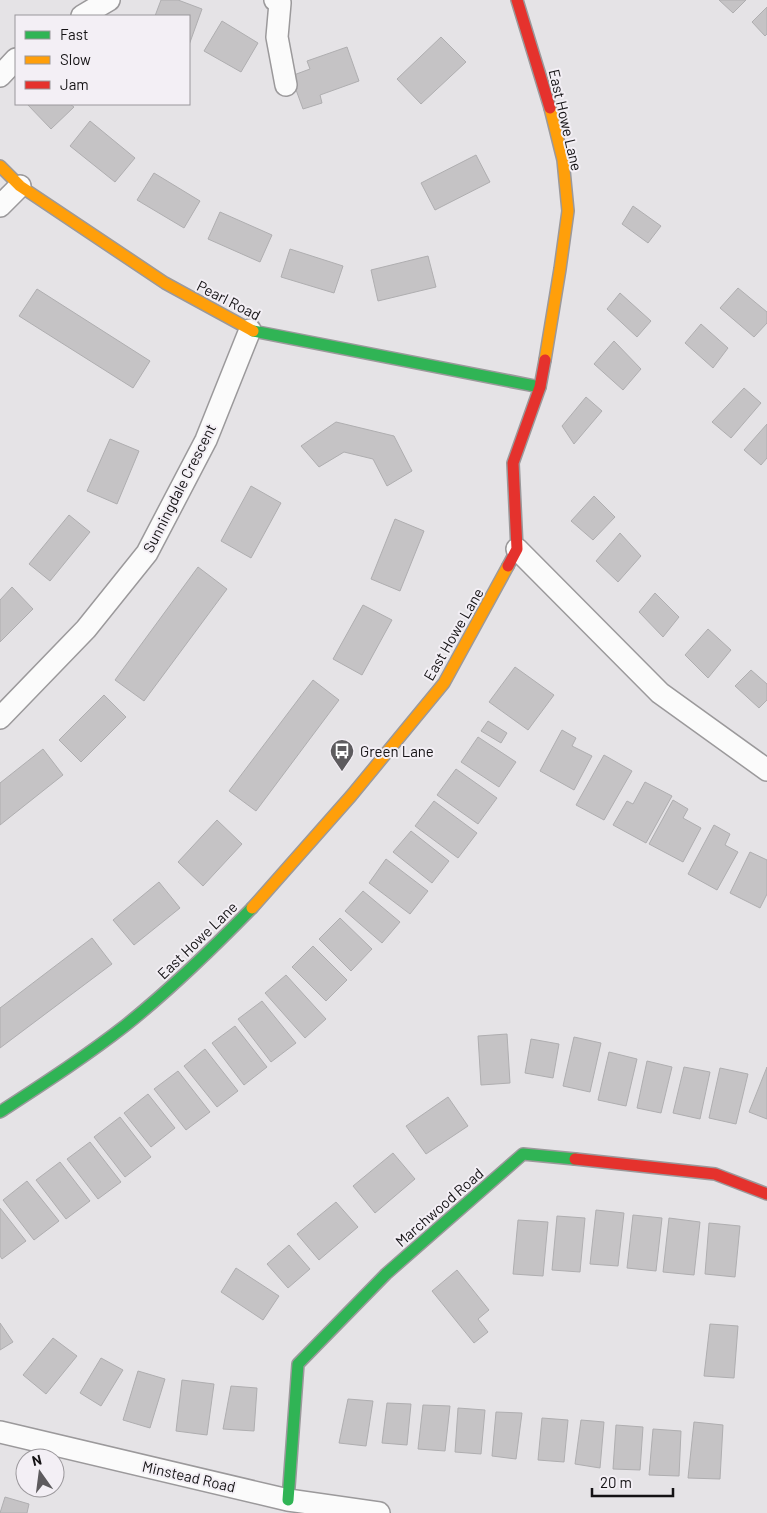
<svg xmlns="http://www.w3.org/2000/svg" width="767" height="1513" font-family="Barlow,sans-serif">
	<rect width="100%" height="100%" fill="#e5e3e6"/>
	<path fill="#c5c3c5" stroke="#afaeb0" d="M161,0H178L202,9L189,45V16H155Z
		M719,0H746L733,13Z
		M767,7V34L765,36L752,22Z
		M222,21L258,43L241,72L204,51Z
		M441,37L466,62L421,104L397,79Z
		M347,47L359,81L320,95L322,103L303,109L291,76L310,69L307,61Z
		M27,104H70L74,107L51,129Z
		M90,121L135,158L115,182L70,146Z
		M476,155L490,182L435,210L421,183Z
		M154,173L200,201L184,228L137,200Z
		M633,206L661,226L648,243L622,224Z
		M220,212L272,235L260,262L208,239Z
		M290,249L343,266L334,293L281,277Z
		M428,256L436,287L378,301L371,270Z
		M738,288L767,312V323L754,337L720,308Z
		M37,289L150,361L133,388L19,316Z
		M620,293L651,321L637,337L607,309Z
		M701,324L728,348L713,368L685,343Z
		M614,341L641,369L623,390L594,364Z
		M744,388L761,403L731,438L712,422Z
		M586,397L602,411L574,444L562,426Z
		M336,422L394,436L412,471L387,486L373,459L344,452L319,467L301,446Z
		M767,424V458L761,465L744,450Z
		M110,439L139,451L117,504L87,491Z
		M251,486L281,503L251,558L221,541Z
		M594,496L615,517L593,540L571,521Z
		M69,515L90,532L50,581L29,564Z
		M395,519L424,531L400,591L371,579Z
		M620,533L641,556L618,582L596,561Z
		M198,567L227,589L144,701L115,680Z
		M12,587L33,609L0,642V600Z
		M655,593L679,617L663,637L639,612Z
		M363,605L392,620L362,675L333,659Z
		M708,629L731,650L708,678L685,655Z
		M515,667L554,695L528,730L489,702Z
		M751,670L767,684V700L759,708L735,686Z
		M313,680L339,700L256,811L229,791Z
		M104,695L126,717L81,762L59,740Z
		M488,721L507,733L501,743L481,731Z
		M562,730L576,738L572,746L592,756L574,790L540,771Z
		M478,737L516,762L499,787L461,762Z
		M43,749L63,775L0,825V783Z
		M604,755L632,771L604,820L576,805Z
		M456,769L497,798L478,824L437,795Z
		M645,782L672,796L646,843L613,825L627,801L633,804Z
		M673,800L688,809L683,818L701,828L683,862L649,844Z
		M434,801L477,833L458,858L415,826Z
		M217,820L242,844L203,886L178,862Z
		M714,825L730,834L725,845L738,852L717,890L688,874Z
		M411,831L449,861L432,883L393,852Z
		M750,852L767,860V894L760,908L730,893Z
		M386,859L428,891L410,914L369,883Z
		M159,882L180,908L134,945L113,920Z
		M363,891L400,922L382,943L345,911Z
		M340,918L372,949L351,971L319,939Z
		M92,938L112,964L0,1048V1008Z
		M313,946L347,980L326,1001L292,967Z
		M286,975L326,1019L305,1038L265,993Z
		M262,1001L296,1043L271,1062L238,1019Z
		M235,1026L267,1067L244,1085L212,1043Z
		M507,1034L510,1083L481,1085L478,1036Z
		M574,1037L601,1043L590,1092L563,1086Z
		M531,1039L559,1044L553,1078L525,1073Z
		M205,1049L238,1091L217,1107L184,1066Z
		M609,1052L637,1059L626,1106L598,1100Z
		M647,1061L672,1067L661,1113L637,1108Z
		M684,1067L710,1072L700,1119L673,1113Z
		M767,1067V1119L749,1112Z
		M720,1068L748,1074L736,1124L709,1118Z
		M178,1071L210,1112L186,1130L154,1089Z
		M148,1094L175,1128L151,1147L124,1113Z
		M448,1097L468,1126L426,1154L406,1126Z
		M120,1117L151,1157L125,1177L94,1137Z
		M90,1142L121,1182L98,1199L67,1159Z
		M393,1153L415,1179L375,1213L353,1186Z
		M60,1162L90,1201L66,1219L36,1180Z
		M27,1181L59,1221L34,1240L3,1200Z
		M336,1202L358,1227L319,1260L297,1234Z
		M0,1208L26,1241L2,1259L0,1256Z
		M596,1210L624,1213L618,1266L590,1264Z
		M633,1215L662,1218L656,1271L627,1268Z
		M557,1216L585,1218L580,1272L552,1270Z
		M669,1218L700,1222L694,1275L663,1272Z
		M518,1220L548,1222L543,1276L513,1274Z
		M709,1223L740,1226L735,1277L705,1274Z
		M289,1245L310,1269L288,1288L267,1264Z
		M236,1268L279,1296L263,1320L221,1292Z
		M457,1270L489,1310L478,1319L488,1332L474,1343L432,1291Z
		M0,1323L13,1342L0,1350Z
		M710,1324L738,1326L734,1378L704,1376Z
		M53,1338L77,1356L46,1394L23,1375Z
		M101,1358L123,1370L101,1406L80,1393Z
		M138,1371L165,1379L150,1428L123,1420Z
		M182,1380L214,1384L207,1435L176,1431Z
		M231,1386L257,1388L254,1431L223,1429Z
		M348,1399L373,1401L366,1446L339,1443Z
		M387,1403L411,1404L407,1445L382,1443Z
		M423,1405L450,1406L445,1451L418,1449Z
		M458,1408L485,1410L481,1454L455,1452Z
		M496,1412L522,1413L516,1459L492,1456Z
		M542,1418L568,1420L564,1462L538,1460Z
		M581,1420L604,1422L600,1468L575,1464Z
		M694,1422L723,1425L720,1479L688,1478Z
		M616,1425L643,1427L640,1470L613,1469Z
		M653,1429L681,1431L679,1476L649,1475Z
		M5,1497L29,1504L27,1513H0Z"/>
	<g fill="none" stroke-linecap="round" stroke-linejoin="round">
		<g stroke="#9b999b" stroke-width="24">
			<path id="street" d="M275,0L280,3L277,37L286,85
				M82,16L109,0
				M0,76L16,59
				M0,206L20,186
				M517,549L660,693L767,770
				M0,718L86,629L147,553L206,440L250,330
				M0,1432L288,1500L379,1513"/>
		</g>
		<g stroke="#9b999b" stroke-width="14">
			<path id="fast" d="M253,331L540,387
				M0,1112C43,1084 85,1057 126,1025C171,989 212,949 252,908
				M288,1500L298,1364L386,1274L523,1154L575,1159"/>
		</g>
		<g stroke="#9b999b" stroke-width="14">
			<path id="slow" d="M0,166L20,186L165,283L253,331
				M545,360L560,269L568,211L563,160L550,108
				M252,908L351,796L444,683L508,566"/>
		</g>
		<g stroke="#9b999b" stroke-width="14">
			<path id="jam" d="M517,0L550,108
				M508,566L517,549L513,463L540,387L545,360
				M575,1159L715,1174L767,1194"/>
		</g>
		<use href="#street" stroke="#fbfbfb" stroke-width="21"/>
		<use href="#fast" stroke="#30b455" stroke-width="11"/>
		<use href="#slow" stroke="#ff9f0a" stroke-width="11"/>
		<use href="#jam" stroke="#e5322d" stroke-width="11"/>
	</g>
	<defs>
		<g id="bus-pin" transform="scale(1.25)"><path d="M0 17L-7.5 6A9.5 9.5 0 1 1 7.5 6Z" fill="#5d5b5e" stroke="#f3eff5"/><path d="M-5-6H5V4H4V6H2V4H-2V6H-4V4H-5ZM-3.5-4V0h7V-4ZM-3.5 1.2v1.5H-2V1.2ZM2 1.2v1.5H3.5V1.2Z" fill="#fff"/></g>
	</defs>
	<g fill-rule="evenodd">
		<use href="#bus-pin" x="342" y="751"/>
	</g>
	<g text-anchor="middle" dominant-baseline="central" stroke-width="4" stroke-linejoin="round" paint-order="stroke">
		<g font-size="15" fill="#141214" stroke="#f3eff5">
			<text transform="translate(566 120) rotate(77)">East Howe Lane</text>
			<text transform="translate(229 300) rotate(27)">Pearl Road</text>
			<text transform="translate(179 488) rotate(-63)">Sunningdale Crescent</text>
			<text transform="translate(453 634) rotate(-60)">East Howe Lane</text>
			<text transform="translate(197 940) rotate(-44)">East Howe Lane</text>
			<text transform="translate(439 1207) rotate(-41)">Marchwood Road</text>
			<text transform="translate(189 1476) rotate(13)">Minstead Road</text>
		</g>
		<g font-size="15" fill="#141214" stroke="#f3eff5" text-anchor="start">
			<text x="360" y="751">Green Lane</text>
		</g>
	</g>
	<rect x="15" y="15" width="175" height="90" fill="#f3eff5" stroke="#9a979b"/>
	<rect x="25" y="31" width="25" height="8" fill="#30b455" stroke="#9a979b"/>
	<text x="60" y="40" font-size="15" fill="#141214">Fast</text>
	<rect x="25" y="56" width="25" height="8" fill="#ff9f0a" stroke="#9a979b"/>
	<text x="60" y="65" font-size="15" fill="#141214">Slow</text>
	<rect x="25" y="81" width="25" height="8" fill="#e5322d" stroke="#9a979b"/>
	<text x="60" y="90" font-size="15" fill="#141214">Jam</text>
	<g transform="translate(40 1473) rotate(346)"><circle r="24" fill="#f3eff5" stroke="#9a979b"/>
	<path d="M0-4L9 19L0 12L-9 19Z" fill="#5d5b5e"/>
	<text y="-8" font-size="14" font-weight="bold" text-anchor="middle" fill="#141214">N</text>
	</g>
	<path d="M592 1488v8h81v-8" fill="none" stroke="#141214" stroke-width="2.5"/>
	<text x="600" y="1488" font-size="15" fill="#141214" stroke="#f3eff5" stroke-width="4" paint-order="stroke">20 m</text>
</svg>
